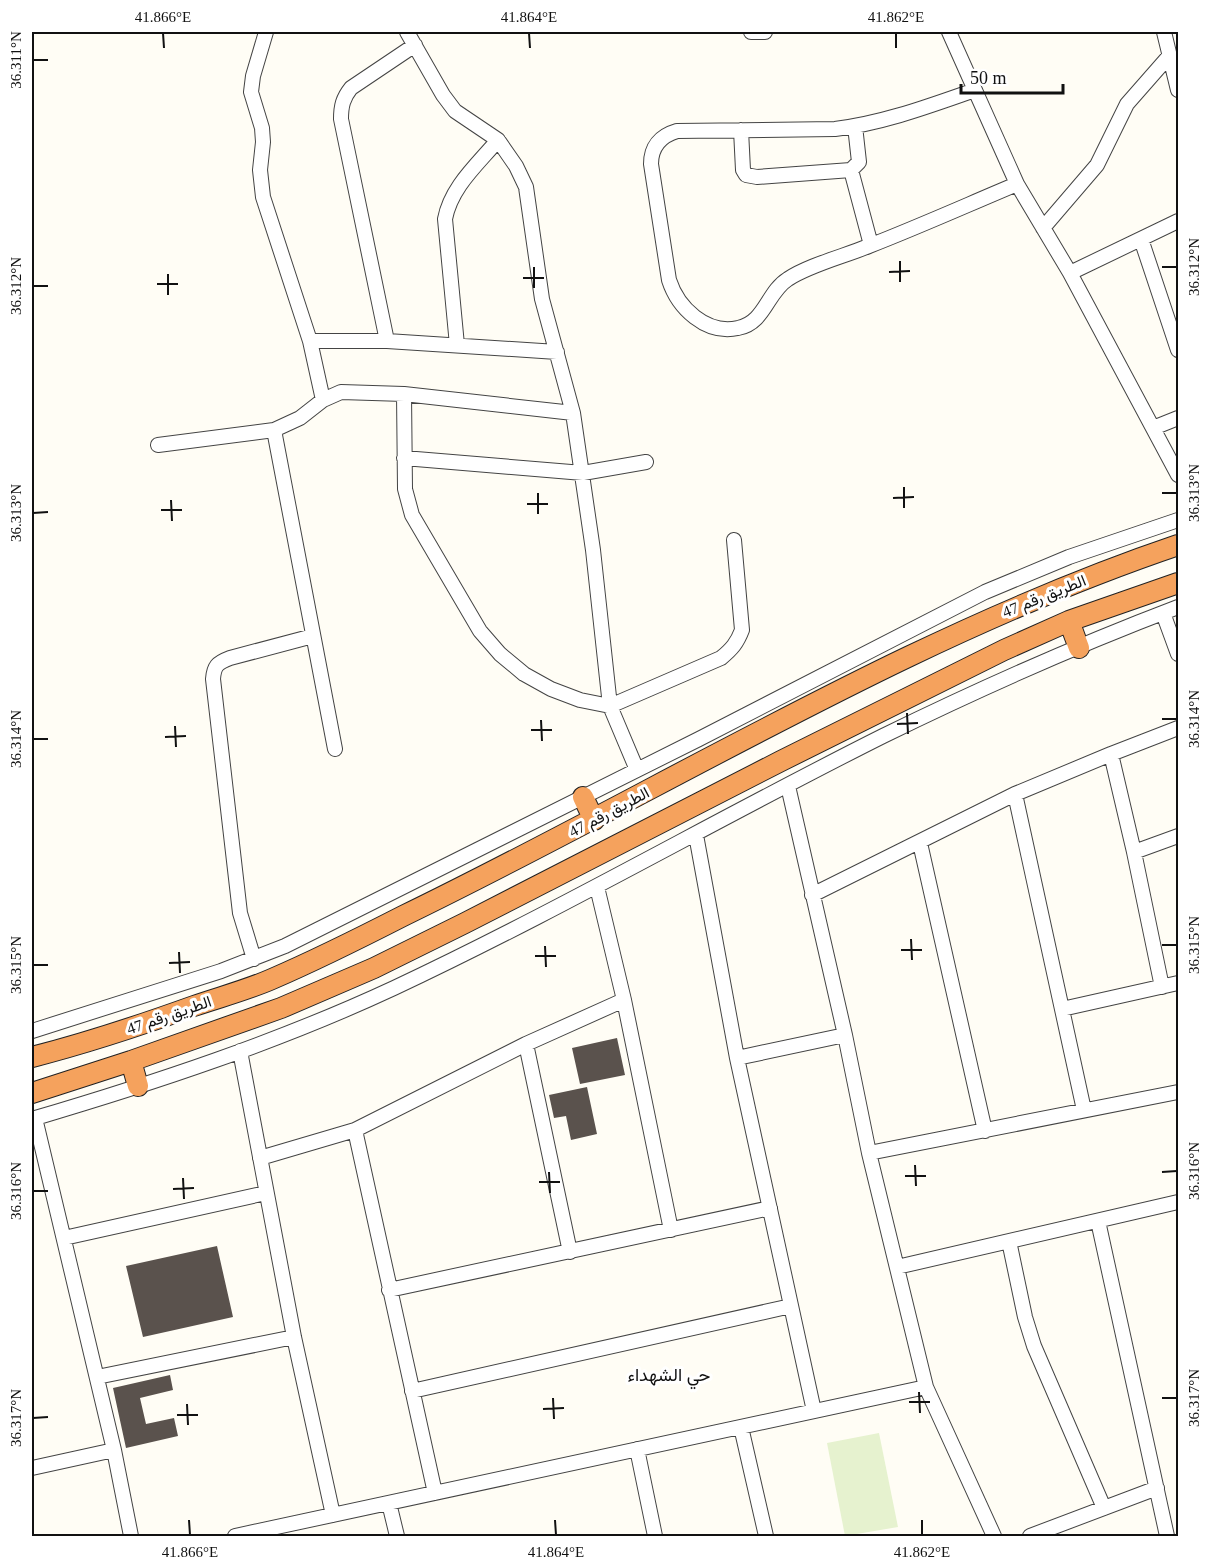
<svg xmlns="http://www.w3.org/2000/svg" width="1210" height="1568" font-family="'Times New Roman',Vazirmatn,serif">
	<rect width="100%" height="100%" fill="#fffdf5"/>
	<path fill="#e6f2cf" d="M879,1433L898,1527L845,1536L827,1443Z"/>
	<path fill="#5a524d" d="M617,1038L625,1075L580,1084L572,1048Z
		M587,1087L597,1134L571,1140L566,1116L554,1118L549,1095Z
		M217,1246L233,1317L143,1337L126,1266Z
		M170,1375L173,1390L140,1398L146,1424L174,1418L178,1436L126,1448L113,1388Z"/>
	<g fill="none" stroke-linecap="round" stroke-linejoin="round">
		<g stroke="#444" stroke-width="16">
			<path id="minor" d="M266,32L253,76L251,92L262,128L263,142L260,170L263,197L310,341L323,400
				M407,32L443,95L455,111L498,140L516,166L526,187L542,299L573,413L593,550L610,706L637,770
				M751,32H765
				M949,32L1017,184L1070,273L1178,475
				M1164,32L1178,90
				M975,90C929,106 884,123 835,129L677,131C660,136 651,147 651,164L669,280C678,308 706,335 738,328C765,323 767,292 788,279C809,265 845,256 869,246C918,227 967,205 1017,184
				M741,130L743,170L746,175L757,177L851,170L859,162L855,126
				M851,170L871,245
				M1043,228L1097,165L1127,104L1170,55
				M1141,239L1178,350
				M1070,273L1178,221
				M310,341H387L557,352
				M387,341L341,119C341,106 343,98 351,88L415,45
				M457,345L445,219C451,187 477,165 498,140
				M404,394L405,489L412,515L480,631L500,654L524,674L551,689L580,700L610,706L721,658C732,649 737,643 742,630L734,540
				M1153,428L1178,418
				M274,430L335,749
				M158,445L274,430L300,418L323,400L341,392L404,394L573,413
				M404,458L583,473L646,462
				M1163,613L1178,654
				M1111,754L1134,852L1162,987
				M788,786L845,1035L869,1153L926,1387L994,1536
				M1015,794L1084,1110
				M696,835L737,1058L814,1411
				M920,843L985,1131
				M1134,852L1178,836
				M597,887L624,1000L671,1230
				M812,895L1015,794L1111,754L1178,728
				M254,959L240,913L213,679C214,666 217,663 230,658L313,636
				M1062,1009L1178,983
				M32,1031L221,971L285,946L699,739L985,592L1069,557L1178,520
				M526,1044L570,1252
				M240,1051L294,1337L333,1515
				M737,1058L845,1035
				M35,1118L114,1450L131,1536
				M32,1119C154,1083 278,1042 394,988C560,910 719,818 883,736C979,689 1078,645 1178,607
				M355,1130L435,1493
				M869,1153L1178,1092
				M260,1158L355,1130L526,1044L624,1000
				M1098,1221L1167,1536
				M64,1238L266,1193
				M1009,1241L1025,1317L1034,1346L1104,1508
				M897,1267L1178,1202
				M389,1290L770,1208
				M97,1377L294,1337
				M412,1391L791,1306
				M741,1427L766,1536
				M637,1449L655,1536
				M32,1468L114,1450
				M389,1503L397,1536
				M235,1536L926,1387
				M1030,1536L1157,1488"/>
		</g>
		<g stroke="#222" stroke-width="22">
			<path id="highway" d="M1069,621L1079,648
				M583,797L594,820
				M32,1057C87,1043 141,1025 194,1006C220,997 247,990 272,979C316,960 360,938 403,916C661,791 906,637 1178,545
				M131,1061L138,1086
				M32,1093L131,1061L281,1008L374,968L465,923L781,761L1004,650L1069,621L1178,583"/>
		</g>
		<use href="#minor" stroke="#fff" stroke-width="14"/>
		<use href="#highway" stroke="#f5a25d" stroke-width="20"/>
	</g>
	<path fill="none" stroke="#111" stroke-width="2" d="M163,33L164,48M529,33L530,48M896,33V48M33,60H48M900,261V282M534,267V288M1162,267H1177M889,272L910,271M168,274V295M523,278H544M157,284H178M33,286H48M904,487V508M538,493V514M1162,493H1177M893,498L914,497M171,500L172,521M527,504H548M161,510H182M33,513L48,512M907,713L908,734M1162,719H1177M541,720L542,741M897,724L918,723M175,726L176,747M531,730H552M165,737L186,736M33,739H48M911,939L912,960M1162,945H1177M545,946L546,967M901,950H922M179,952L180,973M535,956H556M169,963L190,962M33,965H48M915,1165L916,1186M549,1172L550,1193M1162,1172L1177,1171M905,1176H926M183,1178L184,1199M539,1182H560M173,1189L194,1188M33,1191H48M919,1392L920,1413M553,1398L554,1419M1162,1398H1177M909,1402H930M187,1404L188,1425M543,1409L564,1408M177,1415H198M33,1418L48,1417M189,1520L190,1535M555,1520L556,1535M922,1520V1535"/>
	<g text-anchor="middle" dominant-baseline="central" stroke-width="6" stroke-linejoin="round" paint-order="stroke">
		<g font-size="16" fill="#111" stroke="#fff">
			<text transform="translate(1044 596) rotate(-22)">الطريق رقم 47</text>
			<text transform="translate(609 812) rotate(-28)">الطريق رقم 47</text>
			<text transform="translate(169 1015) rotate(-19)">الطريق رقم 47</text>
		</g>
		<g font-size="18" fill="#111" stroke="#fff">
			<text x="669" y="1375">حي الشهداء</text>
		</g>
	</g>
	<rect width="1210" height="1568" fill="none" stroke="#ffffff" stroke-width="66"/>
	<path d="M961 84v9h102v-9" fill="none" stroke="#111111" stroke-width="3"/>
	<text x="970" y="84" font-size="18" fill="#111111" stroke="#ffffff" stroke-width="4.5" paint-order="stroke">50 m</text>
	<rect x="33" y="33" width="1144" height="1502" fill="none" stroke="#111" stroke-width="2"/>
	<g font-size="15" text-anchor="middle" fill="#111">
		<text x="163" y="22">41.866°E</text>
		<text x="529" y="22">41.864°E</text>
		<text x="896" y="22">41.862°E</text>
		<text transform="translate(16 60) rotate(-90)" y="5">36.311°N</text>
		<text transform="translate(1194 267) rotate(-90)" y="5">36.312°N</text>
		<text transform="translate(16 286) rotate(-90)" y="5">36.312°N</text>
		<text transform="translate(1194 493) rotate(-90)" y="5">36.313°N</text>
		<text transform="translate(16 513) rotate(-90)" y="5">36.313°N</text>
		<text transform="translate(1194 719) rotate(-90)" y="5">36.314°N</text>
		<text transform="translate(16 739) rotate(-90)" y="5">36.314°N</text>
		<text transform="translate(1194 945) rotate(-90)" y="5">36.315°N</text>
		<text transform="translate(16 965) rotate(-90)" y="5">36.315°N</text>
		<text transform="translate(1194 1171) rotate(-90)" y="5">36.316°N</text>
		<text transform="translate(16 1191) rotate(-90)" y="5">36.316°N</text>
		<text transform="translate(1194 1398) rotate(-90)" y="5">36.317°N</text>
		<text transform="translate(16 1418) rotate(-90)" y="5">36.317°N</text>
		<text x="190" y="1557">41.866°E</text>
		<text x="556" y="1557">41.864°E</text>
		<text x="922" y="1557">41.862°E</text>
	</g>
</svg>
